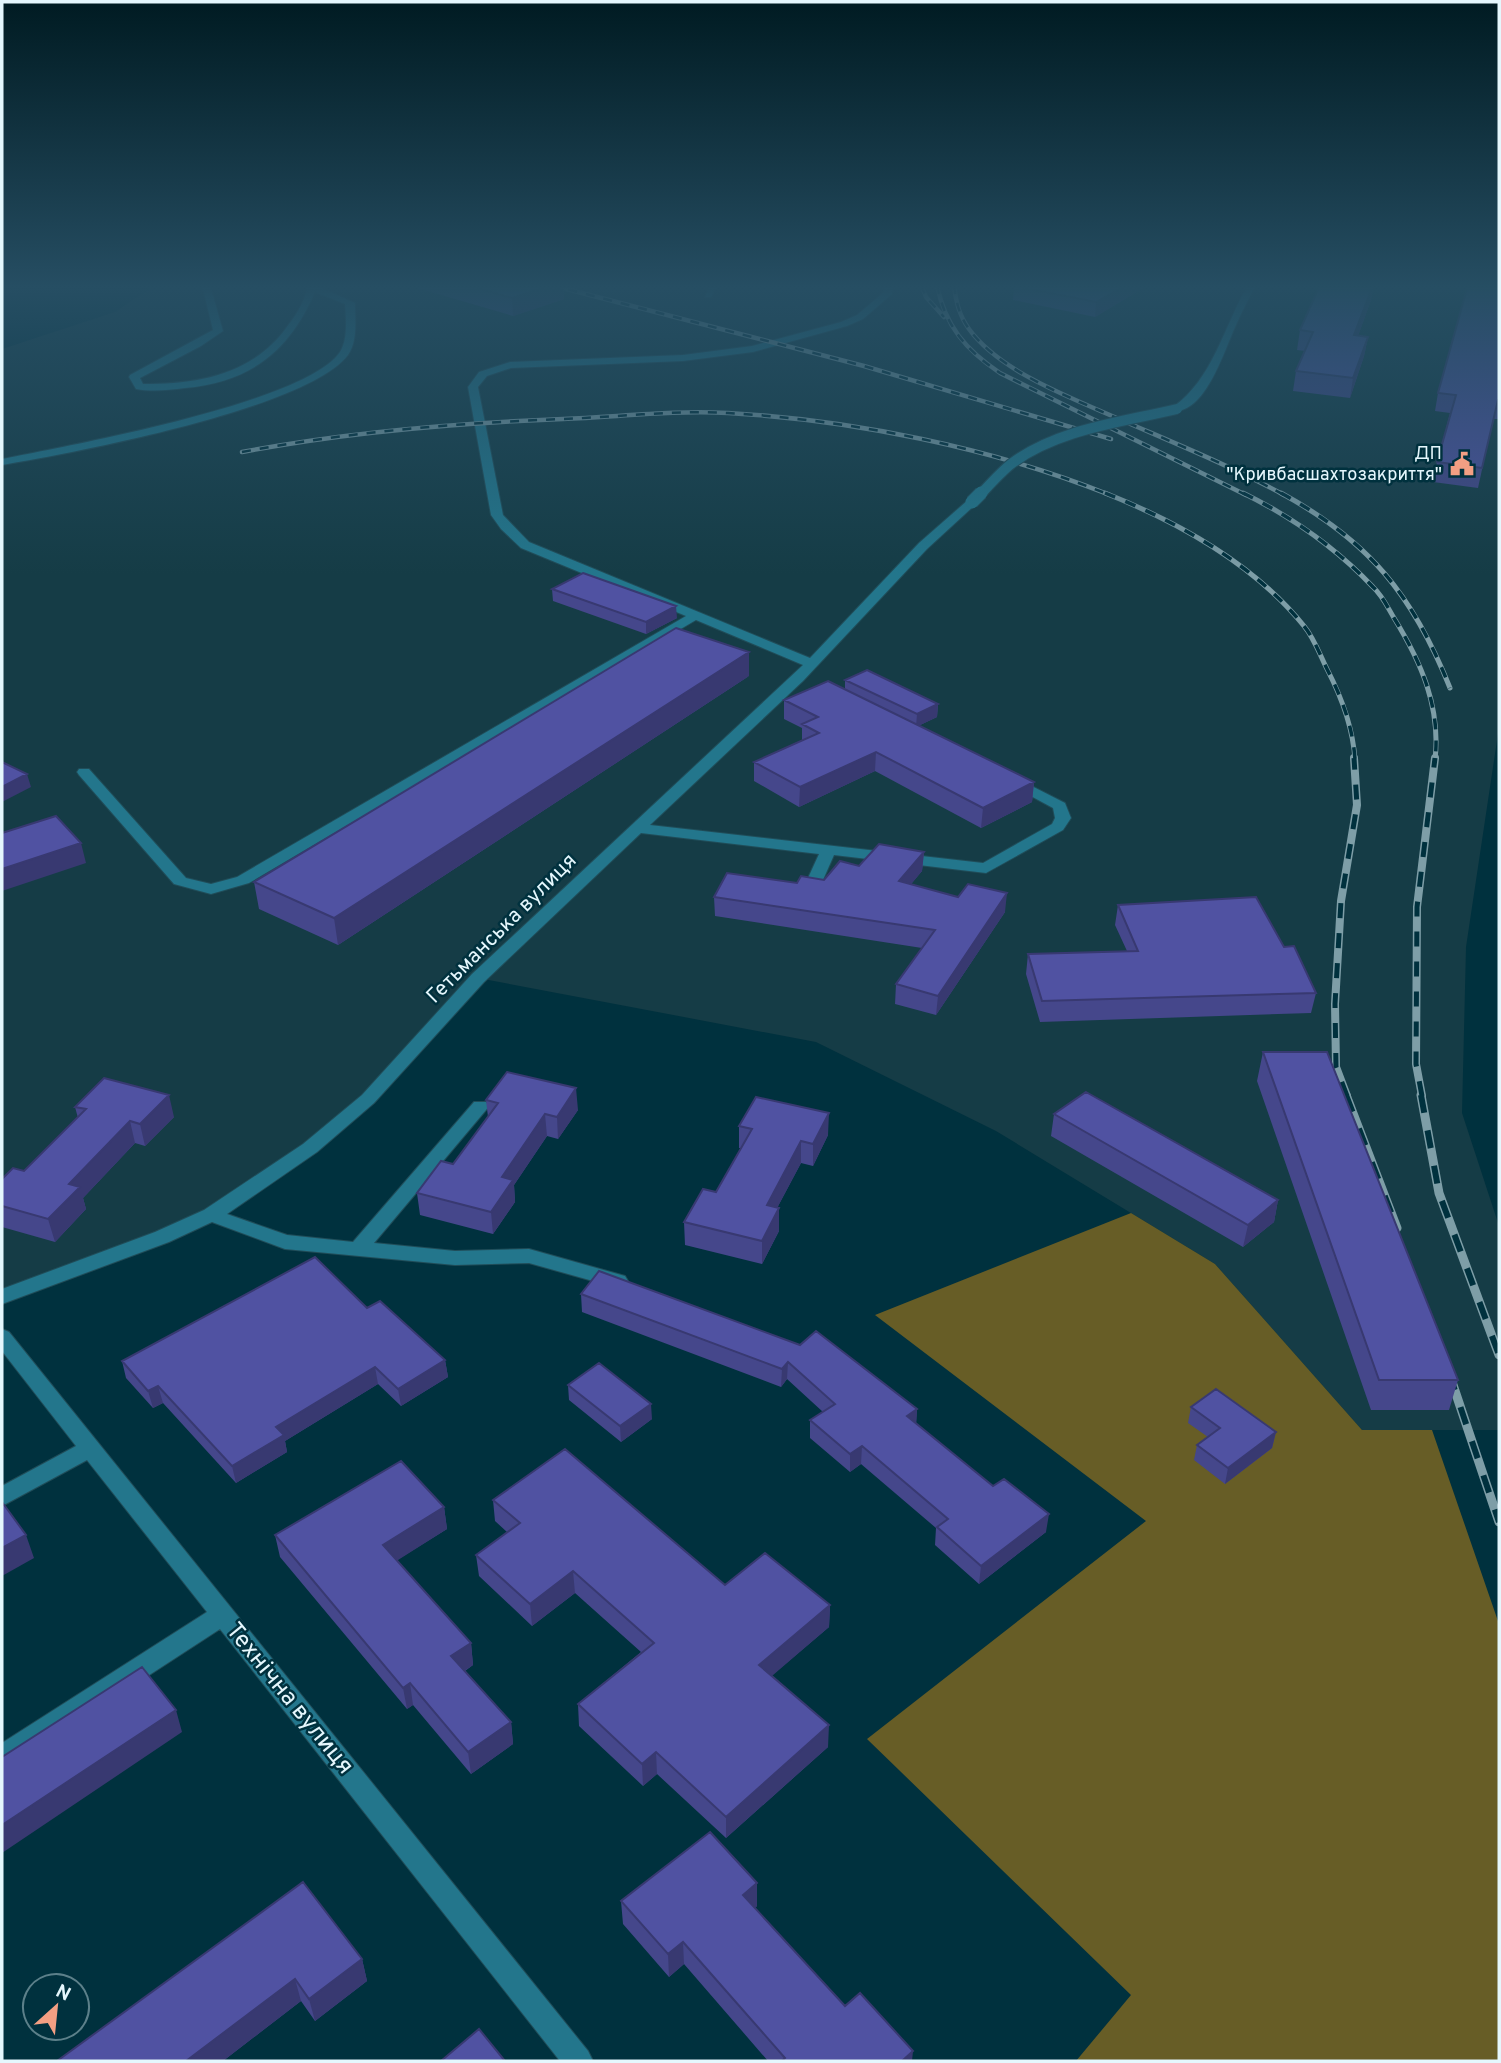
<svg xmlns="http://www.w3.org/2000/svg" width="1501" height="2063" font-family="Overpass,sans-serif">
	<rect width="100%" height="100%" fill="#00313e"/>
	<path fill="#153c46" d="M155,285H1499V727L1466,947L1462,1113L1499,1226V1430H1362L1215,1264L996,1131L816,1042L478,978L310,1148L162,1237L2,1297V349L115,312Z"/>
	<path fill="#675d26" d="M1131,1213L1215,1264L1362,1430H1432L1499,1624V2061H1076L1131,1995L867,1739L1146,1521L875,1315Z"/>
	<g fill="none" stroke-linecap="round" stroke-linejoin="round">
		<g stroke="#204d59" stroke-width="2">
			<path id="minor" d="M202,285H210L223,331L201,346L140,378L143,384C200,384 255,374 289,324C297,314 307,297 307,285H315L355,303C355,319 358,341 348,355C307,409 73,453 2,465V459C66,446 306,403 340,352C348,339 346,319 345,304L315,292C289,352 250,382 185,388C169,390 152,392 136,389L129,377L130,375L213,330Z
				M710,285H718L711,297H705Z
				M884,285H892V294L863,319L847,326L753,352L683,361L511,368L487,376L478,387L503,515L529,542L810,658L919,543L968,500H976V504L927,549L803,681L650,825L983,863L1052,824L1055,818L1053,808L1007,783L1005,780L1007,777L1012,776L1065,803L1071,818L1063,830L986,873L834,855L819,889L811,894L803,889L819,854L641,833L484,982L374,1103L317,1152L227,1214L287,1235L353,1242L474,1102H486L489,1106L486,1110L374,1243L455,1251L529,1249L625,1276L628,1281L625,1286L618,1288L529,1263L455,1265L285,1249L212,1222L169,1242L2,1304V1289L155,1232L204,1210L303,1144L362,1095L472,974L803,665L696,620L249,883L211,894L174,884L79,775L77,772L79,769H89L186,878L211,884L237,877L686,616L521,548L501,529L491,515L468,387L479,372L510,362L683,355L752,346L841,322L857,315L883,293Z
				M1248,285H1256C1249,298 1242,311 1236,325C1225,348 1206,414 1173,411V407C1213,379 1224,326 1248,285Z
				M2,1329L9,1332L588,2051L593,2061H560L220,1629L11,1765L2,1768V1743L207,1612L87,1460L2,1506V1486L76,1446L2,1351Z"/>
		</g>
		<use href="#minor" fill="#23768c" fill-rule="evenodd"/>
		<g stroke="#7e9ea7" stroke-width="4.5">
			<path id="rail-far3" d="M551,285L864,366L1111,439
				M921,285L926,297L944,317
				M937,285C945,326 966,350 1000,373L1246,495
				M954,285C956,302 959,315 969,329C1000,372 1072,398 1119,419C1174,443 1231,466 1284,495
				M242,452C348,432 456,423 563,419C617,417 674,410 728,413C853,420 993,448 1110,495"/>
		</g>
		<g stroke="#7e9ea7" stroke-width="5">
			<path id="rail-far2" d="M1105,493C1178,522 1254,564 1304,626C1314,638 1320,655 1327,669C1342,698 1353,727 1355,760
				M1243,493C1292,517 1335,547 1373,587C1382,595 1388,608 1394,618C1421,662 1441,707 1435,760
				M1281,493C1369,541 1413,595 1450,688"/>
		</g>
		<g stroke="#7e9ea7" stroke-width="8">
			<path id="rail-far1" d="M1347,1096L1336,1067L1335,1004L1341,901L1357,805L1354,758
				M1422,1096L1416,1064L1417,907L1435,758"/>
		</g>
		<g stroke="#7e9ea7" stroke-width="9">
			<path id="rail" d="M1346,1095L1397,1228
				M1421,1095L1439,1193L1499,1355
				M1449,1373L1499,1522"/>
		</g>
		<use href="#rail-far3" stroke="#00313e" stroke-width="2.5" stroke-dasharray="9" stroke-linecap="butt"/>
		<use href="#rail-far2" stroke="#00313e" stroke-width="3.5" stroke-dasharray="11" stroke-linecap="butt"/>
		<use href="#rail-far1" stroke="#00313e" stroke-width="5" stroke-dasharray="15" stroke-linecap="butt"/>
		<use href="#rail" stroke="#00313e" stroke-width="6" stroke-dasharray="18" stroke-linecap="butt"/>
		<g stroke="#204d59" stroke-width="12" stroke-linecap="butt">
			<path id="minor-bridge-far1" d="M980,495C990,484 1000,473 1011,464C1057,429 1123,422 1177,409"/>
		</g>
		<g stroke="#204d59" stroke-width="15" stroke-linecap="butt">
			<path id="minor-bridge" d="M972,502L981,493"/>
		</g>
		<use href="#minor-bridge-far1" stroke="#23768c" stroke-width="10"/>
		<use href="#minor-bridge" stroke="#23768c" stroke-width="13"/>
	</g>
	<path fill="#45478b" d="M407,285H563L564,299L513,316Z
		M1148,285L1095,317L1013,300L1014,286Z
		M1320,285H1374L1371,300L1358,336L1368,337L1364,356L1350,398L1293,391L1296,371L1305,351L1297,350L1300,330Z
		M1499,285V419H1493L1478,488L1433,482L1437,462L1450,413L1435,411L1438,393Z
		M552,589L677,618L646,634L553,601Z
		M749,676L338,945L259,909L254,882Z
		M845,680L938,704L937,717L918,726L1034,782L1032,802L981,828L875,771L799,807L754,781V762L802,740V728L784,719V700L845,689Z
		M924,852L922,871L911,884L1005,912L936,1015L895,1004L896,984L922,948L715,916L714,897L824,880L859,866Z
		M1118,905L1284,947L1316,993L1311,1013L1040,1022L1026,974L1028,954L1127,951L1115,925Z
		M1263,1052L1458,1380L1449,1410H1371L1257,1081Z
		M486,1100L578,1110L558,1139L547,1136L514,1185L515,1202L493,1234L420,1215L417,1193L453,1164L488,1117Z
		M75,1107L174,1117L145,1146L135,1143L83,1198L86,1209L55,1242L2,1227V1179L24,1171L78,1118Z
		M1054,1114L1278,1200L1274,1222L1243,1247L1051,1136Z
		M739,1126L828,1135L813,1166L801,1163L777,1208L779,1231L762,1264L685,1245L684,1222L716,1192L741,1148H739Z
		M599,1271L917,1409L916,1424L1046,1532L979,1584L935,1545L936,1528L861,1464L850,1472L810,1438V1420L823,1412L787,1379L781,1387L582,1312L581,1294Z
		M367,1308L445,1360L448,1377L401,1406L378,1384L285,1441L287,1452L236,1483L163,1403L153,1408L126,1378L122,1361Z
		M568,1385L652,1419L621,1442L569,1400Z
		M1191,1407L1276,1432L1272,1448L1225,1484L1194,1460L1197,1445L1208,1437L1188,1423Z
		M493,1500L725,1585L830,1605L829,1627L771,1676L828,1747L726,1838L657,1774L643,1786L579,1726L578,1704L641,1652L575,1593L532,1626L479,1576L476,1555L507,1532L495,1521Z
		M444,1507L447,1529L397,1560L471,1643L473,1665L465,1671L511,1722L513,1744L471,1774L413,1705L407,1709L280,1557L275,1535Z
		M303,1882L362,1959L367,1981L315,2021L301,2001L223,2061Z
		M757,1883V1906L755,1908L845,2006L912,2061H768L684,1964L669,1977L623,1924L621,1901Z"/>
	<path fill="#383971" d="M552,285H563L564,299L513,316L512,298Z
		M1126,285H1148L1095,317L1096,302Z
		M1373,285L1371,300L1351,355L1354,335Z
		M1368,337L1364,356L1350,398L1353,378Z
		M676,606L677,618L646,634V622Z
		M749,652V676L338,945L334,918Z
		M938,704L937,717L916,727L917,714Z
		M876,752L875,771L799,807L800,787Z
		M27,774L31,787L2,802V787Z
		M1034,782L1032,802L981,828L983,808Z
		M81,843L86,863L2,891V869Z
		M924,852L922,871L898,900L899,881Z
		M1007,893L1005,912L936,1015L938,996Z
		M576,1088L578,1110L558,1139L557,1117Z
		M169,1095L174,1117L145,1146L140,1124Z
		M829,1113L828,1135L813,1166V1144Z
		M545,1114L547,1136L514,1185L515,1202L493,1234L491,1212L502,1177Z
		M130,1121L135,1143L83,1198L86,1209L55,1242L48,1219L69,1184Z
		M801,1141V1163L767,1227V1205Z
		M1278,1200L1274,1222L1243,1247L1248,1225Z
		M779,1208V1231L762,1264V1241Z
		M445,1360L448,1377L401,1406L398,1389Z
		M788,1362L787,1379L781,1387L782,1369Z
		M375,1367L378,1384L285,1441L287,1452L236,1483L232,1466L276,1427Z
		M158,1386L163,1403L153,1408L148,1391Z
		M651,1404L652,1419L621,1442L620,1426Z
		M917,1409L916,1427L907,1416Z
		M1276,1432L1272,1448L1225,1484L1228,1468Z
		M862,1446L861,1464L850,1472V1454Z
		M444,1507L447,1529L387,1567L383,1545Z
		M1049,1514L1046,1532L979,1584L981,1566Z
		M26,1535L34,1558L2,1576V1548Z
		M573,1571L575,1593L532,1626L530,1604Z
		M830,1605L829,1627L759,1687V1665Z
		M471,1643L473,1665L455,1677L451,1656Z
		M410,1683L413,1705L407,1709L403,1688Z
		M176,1710L182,1732L2,1853V1825Z
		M511,1722L513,1744L471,1774L468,1752Z
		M829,1725L828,1747L726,1838V1817Z
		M656,1752L657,1774L643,1786L642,1764Z
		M757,1883V1906L743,1917V1895Z
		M683,1942L684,1964L669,1977L668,1954Z
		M362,1959L367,1981L315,2021L309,1999Z
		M295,1979L301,2001L223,2061H186Z
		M913,2051L912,2061H902Z"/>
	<path fill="#5052a2" stroke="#383971" stroke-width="2" d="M467,285H552L512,298Z
		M1017,285H1126L1096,302L1014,286Z
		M1320,285H1373L1354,335L1368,337L1353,378L1296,371L1313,332L1300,330Z
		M1468,285H1499V400H1498L1482,468L1437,462L1456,395L1438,393Z
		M583,573L676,606L646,622L552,589Z
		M676,628L749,652L334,918L254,882Z
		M867,670L938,704L917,714L845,680Z
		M828,681L1034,782L983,808L876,752L800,787L754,762L819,733L802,724L818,717L784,700Z
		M2,762L27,774L2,787Z
		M56,816L81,843L2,869V833Z
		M879,844L924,852L899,881L958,897L968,884L1007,893L938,996L896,984L935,930L714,897L727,873L797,883L801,876L824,880L840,861L859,866Z
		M1256,897L1284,947L1294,946L1316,993L1042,1001L1028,954L1138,951L1118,905Z
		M1263,1052H1327L1458,1380H1379Z
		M507,1072L576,1088L557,1117L545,1114L502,1177L513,1180L491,1212L417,1193L441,1161L453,1164L498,1103L486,1100Z
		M104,1078L169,1095L140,1124L130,1121L69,1184L80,1187L48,1219L2,1206V1179L13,1168L24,1171L86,1109L75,1107Z
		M1086,1092L1278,1200L1248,1225L1054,1114Z
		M756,1097L829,1113L813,1144L801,1141L767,1205L779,1208L762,1241L684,1222L703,1189L716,1192L752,1129L739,1126Z
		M315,1257L367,1308L380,1301L445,1360L398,1389L375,1367L276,1427L284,1435L232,1466L158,1386L148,1391L122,1361Z
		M599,1271L800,1345L816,1331L917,1409L907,1416L993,1486L1004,1479L1049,1514L981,1566L937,1527L948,1519L862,1446L850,1454L810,1420L835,1404L788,1362L782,1369L581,1294Z
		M599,1363L651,1404L620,1426L568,1385Z
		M1216,1389L1276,1432L1228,1468L1197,1445L1220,1428L1191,1407Z
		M565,1449L725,1585L765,1553L830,1605L759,1665L829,1725L726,1817L656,1752L642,1764L578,1704L654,1643L573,1571L530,1604L476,1555L520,1523L493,1500Z
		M401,1461L444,1507L383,1545L471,1643L451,1656L511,1722L468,1752L410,1683L403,1688L275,1535Z
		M2,1502L26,1535L2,1548Z
		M142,1667L176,1710L2,1825V1757Z
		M710,1832L757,1883L743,1895L845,2006L860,1993L913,2051L902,2061H782L785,2058L683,1942L668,1954L621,1901Z
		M303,1882L362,1959L309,1999L295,1979L186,2061H57Z
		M479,2029L505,2061H441Z"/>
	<linearGradient id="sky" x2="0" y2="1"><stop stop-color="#001b22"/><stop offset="0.5" stop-color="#264e63"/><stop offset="1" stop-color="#264e63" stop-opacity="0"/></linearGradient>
	<rect width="1501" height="574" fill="url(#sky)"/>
	<defs>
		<g id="civic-bare" transform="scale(1.89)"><path d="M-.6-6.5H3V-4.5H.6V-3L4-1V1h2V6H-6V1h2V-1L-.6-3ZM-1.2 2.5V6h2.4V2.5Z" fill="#f39f83" stroke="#00313e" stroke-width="2.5" paint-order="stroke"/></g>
	</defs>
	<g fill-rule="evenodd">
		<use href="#civic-bare" x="1462" y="464"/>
	</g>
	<g text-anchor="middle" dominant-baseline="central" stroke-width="5" stroke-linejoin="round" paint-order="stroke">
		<g font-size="18" fill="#e5f7fd" stroke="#00313e" text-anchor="end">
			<text x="1442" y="454">ДП<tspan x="1442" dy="21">"Кривбасшахтозакриття"</tspan></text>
		</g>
		<g font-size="21" fill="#e5f7fd" stroke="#00313e">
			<text transform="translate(502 929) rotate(-45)">Гетьманська вулиця</text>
		</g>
		<g font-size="24" fill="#e5f7fd" stroke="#00313e">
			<text transform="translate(289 1699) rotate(51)">Технічна вулиця</text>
		</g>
	</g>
	<rect width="1501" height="2063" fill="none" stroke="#e5f7fd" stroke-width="7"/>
	<g transform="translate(56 2007) rotate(27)"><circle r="33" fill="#00313e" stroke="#5c808a" stroke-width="2"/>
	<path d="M0-5L12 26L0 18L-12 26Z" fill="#f39f83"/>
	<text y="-10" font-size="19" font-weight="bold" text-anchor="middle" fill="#e5f7fd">N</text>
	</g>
</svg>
